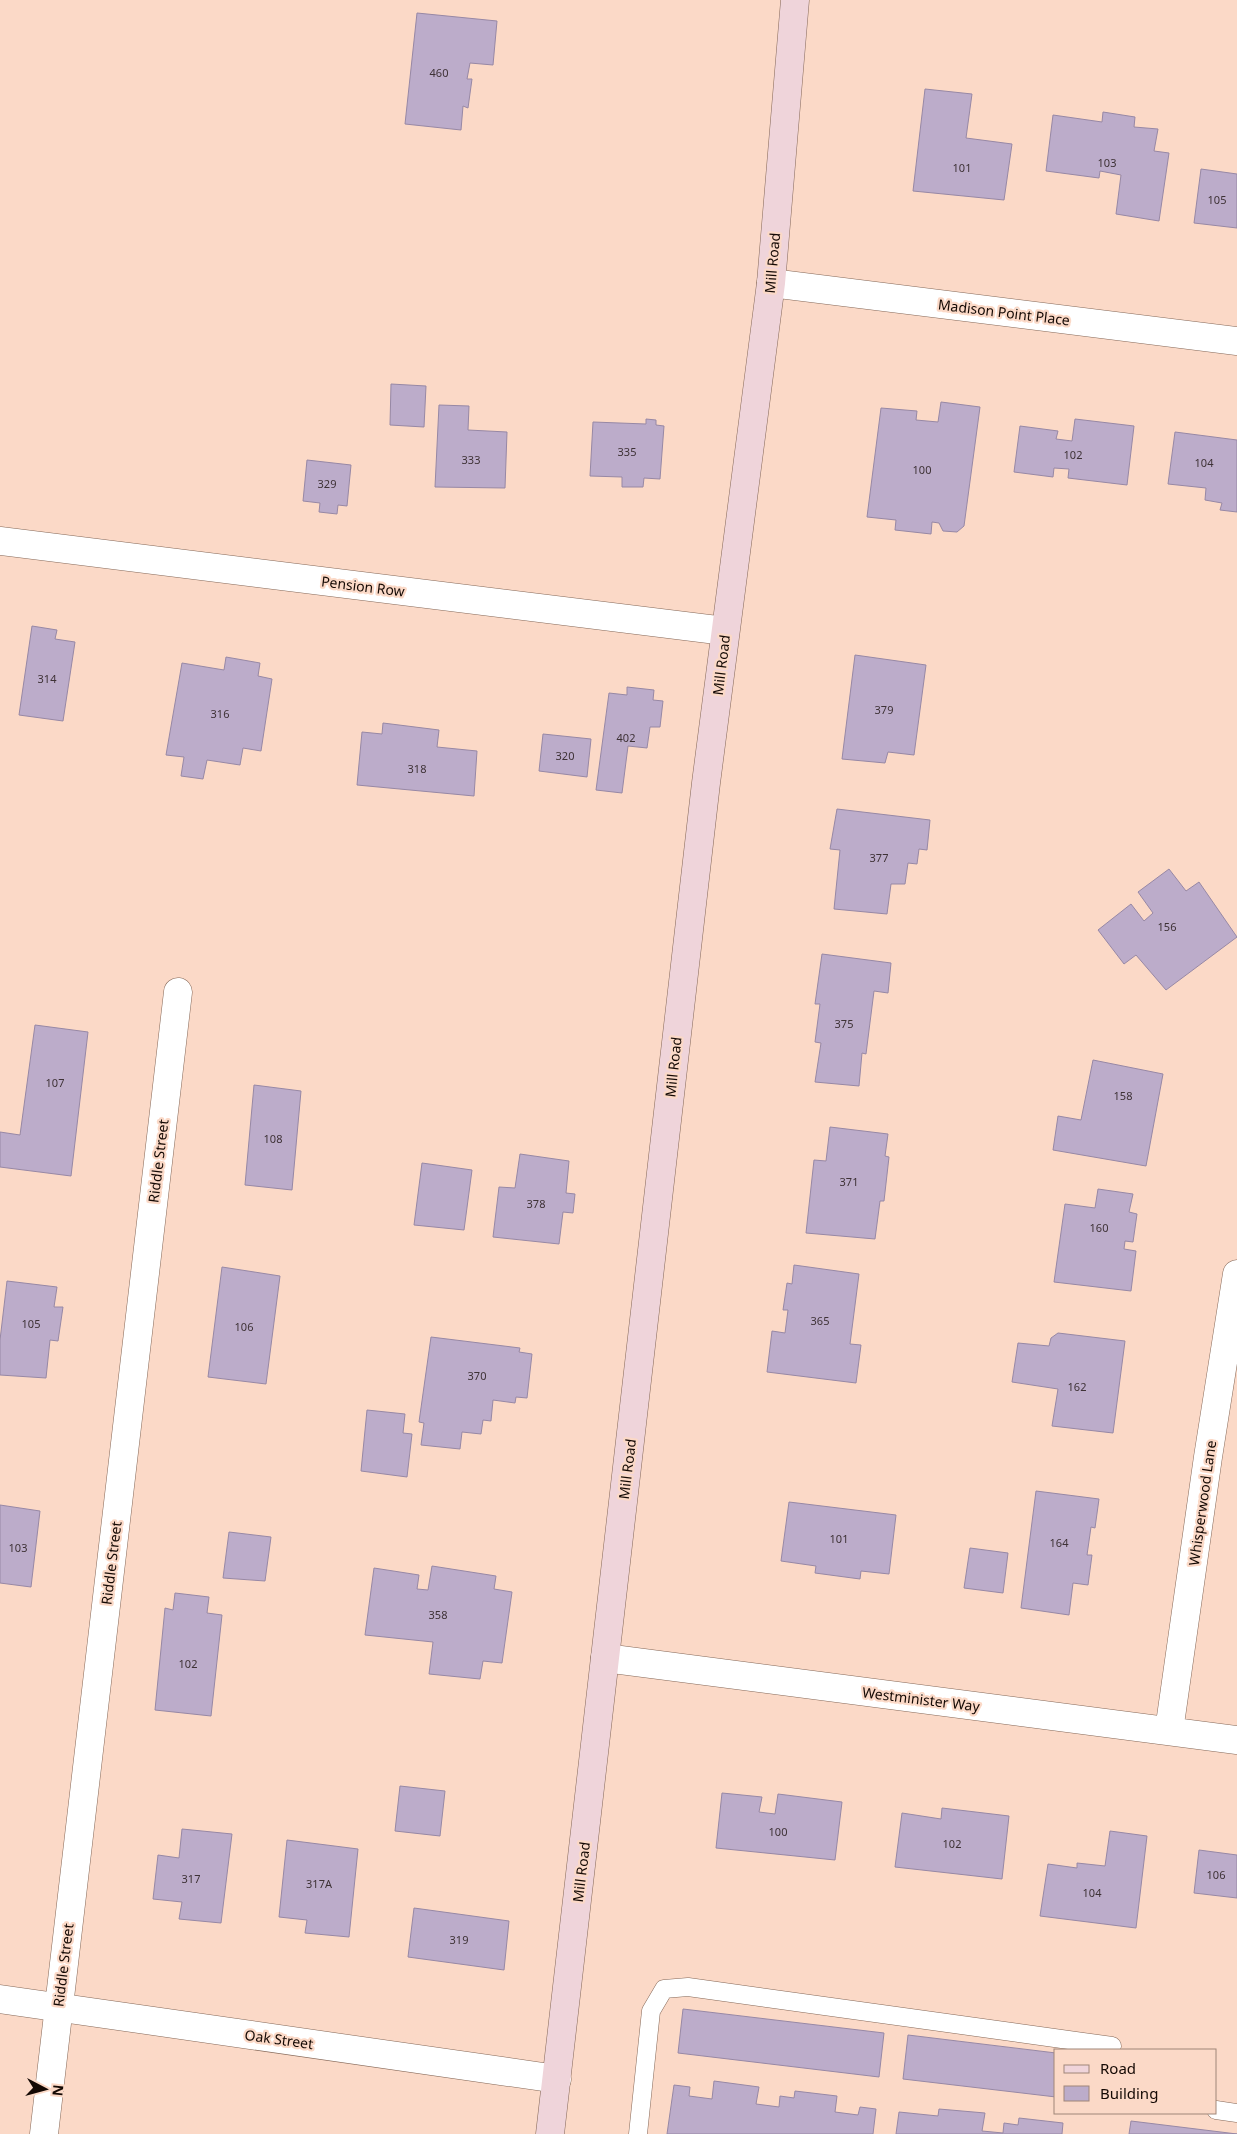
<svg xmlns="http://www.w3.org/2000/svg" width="1237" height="2134" font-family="'Noto Sans',sans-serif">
	<rect width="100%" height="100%" fill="#fbd9c7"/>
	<path fill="#bcacca" stroke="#9788a5" d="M417,13L497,21L493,65L470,63L467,79H472L468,108L463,106L461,130L405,124Z
		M925,89L972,94L966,138L1012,144L1004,200L913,191Z
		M1103,112L1135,117L1134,127L1158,129L1154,151L1169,153L1159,221L1116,214L1121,175L1100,171L1099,178L1046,171L1053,115L1102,122Z
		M1201,169L1237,174V228L1194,223Z
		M391,384L426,386L424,427L390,425Z
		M941,402L980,407L964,526L957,532L943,531L939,523L932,522L931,534L895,530L896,520L867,517L881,408L917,411L916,420L938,422Z
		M439,405L469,406L468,430L507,432L505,488L435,487Z
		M646,419L656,420V425L664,426L660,479L644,478L643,487H622V477L590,476L593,422L646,424Z
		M1075,419L1134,426L1127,485L1068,478L1069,469L1054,468L1053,477L1014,472L1020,426L1058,431L1056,439L1072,441Z
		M1175,432L1237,440V512L1220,510L1222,503L1205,500L1206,488L1168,484Z
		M307,460L351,465L347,506L338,505L337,514L319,512L320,503L303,501Z
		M32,626L57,630L55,639L75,642L63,721L19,715Z
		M855,655L926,665L914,755L888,752L885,763L842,759Z
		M226,657L260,663L258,676L272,679L261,751L243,748L240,765L207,760L203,779L181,776L184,757L166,755L182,663L224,670Z
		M627,687L654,690L653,700L663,701L660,727H650L647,748L628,746L622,793L596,790L609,693L627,695Z
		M383,723L439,730L437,747L477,751L474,796L357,785L362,732L382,734Z
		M543,734L591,739L587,777L539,771Z
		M837,809L930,820L927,850L919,849L917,864L908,863L905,884H891L887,914L834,909L840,850L830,849Z
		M1169,869L1186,891L1199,882L1237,937L1166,990L1136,955L1124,964L1098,930L1131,904L1144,921L1153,913L1138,892Z
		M822,954L891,963L888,993L874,991L866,1054L862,1053L859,1086L815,1082L821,1043L815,1042L820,1004H815Z
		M35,1025L88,1032L71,1176L0,1167V1132L20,1135Z
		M1093,1060L1163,1074L1146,1166L1053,1150L1058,1116L1081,1120Z
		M254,1085L301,1091L292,1190L245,1185Z
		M830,1127L888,1134L885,1156L889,1157L884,1201H880L875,1239L806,1233L814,1160L826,1161Z
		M520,1154L569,1161L566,1193L575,1194L573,1213L563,1212L559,1244L493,1237L499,1187L515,1188Z
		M422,1163L472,1170L464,1230L414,1225Z
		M1098,1189L1133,1194L1129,1212L1137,1214L1133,1242L1125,1241L1124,1249L1136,1251L1131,1291L1054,1282L1065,1204L1095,1208Z
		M794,1265L859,1274L850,1344L861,1345L856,1383L767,1372L772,1331L785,1333L788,1310H783L787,1283L792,1284Z
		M222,1267L280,1276L266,1384L208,1377Z
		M7,1281L57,1287L54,1307H63L58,1341L50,1340L46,1378L0,1375V1340Z
		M1058,1333L1125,1341L1113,1433L1052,1426L1058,1389L1012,1382L1018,1343L1049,1346L1051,1338Z
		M431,1337L520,1348L519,1352L532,1354L527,1398L516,1397L515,1403L493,1400L491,1421L483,1420L481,1434L462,1432L460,1449L421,1445L424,1423L419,1422Z
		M367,1410L405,1414L403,1433L412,1434L407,1477L361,1471Z
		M1036,1491L1099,1499L1095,1528L1091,1527L1087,1555H1092L1088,1585L1073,1583L1069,1615L1021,1608Z
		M789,1502L896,1515L889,1574L861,1571L860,1579L815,1573L816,1566L781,1561Z
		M0,1505L40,1511L31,1587L0,1583Z
		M229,1532L271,1537L265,1581L223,1578Z
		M970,1548L1008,1553L1003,1593L964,1588Z
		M432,1566L496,1576L494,1589L512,1592L502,1663L483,1661L480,1679L429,1674L433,1642L365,1635L374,1568L419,1575L417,1589L428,1590Z
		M175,1593L209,1597L207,1613L222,1615L211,1716L155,1710L165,1608L173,1610Z
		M400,1786L445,1791L440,1836L395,1831Z
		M722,1793L762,1797L759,1812L775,1814L778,1794L842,1802L835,1860L716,1848Z
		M942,1808L1009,1816L1002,1879L895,1867L902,1813L941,1819Z
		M182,1829L232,1834L221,1923L179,1919L182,1902L153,1899L158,1855L179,1858Z
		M1110,1831L1147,1836L1136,1928L1040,1916L1048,1864L1077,1868V1863L1105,1866Z
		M287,1840L358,1849L349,1937L305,1933L307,1920L279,1917Z
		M1199,1850L1237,1855V1898L1194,1893Z
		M414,1908L509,1921L504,1970L408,1957Z
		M683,2009L884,2033L879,2077L678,2053Z
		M908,2035L1056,2053V2097L903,2079Z
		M714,2081L759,2087L756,2104L779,2107L780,2096L794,2098L795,2091L837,2096L835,2112L858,2115L860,2107L876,2109L873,2134H667L674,2085L690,2087L689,2096L712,2099Z
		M939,2109L985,2113L982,2131L1003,2133L1004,2123L1018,2125L1019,2118L1063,2123L1062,2134H896L899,2112L938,2116Z
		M1131,2121L1237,2134H1129Z"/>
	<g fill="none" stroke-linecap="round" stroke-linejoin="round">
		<g stroke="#856858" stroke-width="19">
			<path id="lane" d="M1216,2110L1237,2113
				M638,2134L651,2011L664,1989L688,1987L1112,2046"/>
		</g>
		<g stroke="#856858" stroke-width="29">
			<path id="street" d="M771,283L1237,341
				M0,541L725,631
				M605,1658L1237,1740
				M1169,1731L1208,1457L1237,1274
				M0,1999L557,2079
				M44,2134L178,992"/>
		</g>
		<g stroke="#856858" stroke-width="29">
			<path id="secondary" d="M550,2134L706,783L771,283L795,0"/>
		</g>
		<use href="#lane" stroke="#fff" stroke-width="18"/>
		<use href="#street" stroke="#fff" stroke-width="28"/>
		<use href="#secondary" stroke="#efd4da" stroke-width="28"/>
	</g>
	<g text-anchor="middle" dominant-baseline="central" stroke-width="4.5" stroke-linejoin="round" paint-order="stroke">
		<g font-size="11" fill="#3e3236">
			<text x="439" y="72">460</text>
			<text x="1107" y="162">103</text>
			<text x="962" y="167">101</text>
			<text x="1217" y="199">105</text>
			<text x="627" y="451">335</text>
			<text x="1073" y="454">102</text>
			<text x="471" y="459">333</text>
			<text x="1204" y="462">104</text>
			<text x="922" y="469">100</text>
			<text x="327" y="483">329</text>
			<text x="47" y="678">314</text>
			<text x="884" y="709">379</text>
			<text x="220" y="713">316</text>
			<text x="626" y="737">402</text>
			<text x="565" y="755">320</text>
			<text x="417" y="768">318</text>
			<text x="879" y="857">377</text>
			<text x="1167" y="926">156</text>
			<text x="844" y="1023">375</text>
			<text x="55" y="1082">107</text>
			<text x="1123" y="1095">158</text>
			<text x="273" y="1138">108</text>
			<text x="849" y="1181">371</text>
			<text x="536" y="1203">378</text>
			<text x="1099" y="1227">160</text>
			<text x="820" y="1320">365</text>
			<text x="31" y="1323">105</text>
			<text x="244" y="1326">106</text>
			<text x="477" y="1375">370</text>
			<text x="1077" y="1386">162</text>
			<text x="839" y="1538">101</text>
			<text x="1059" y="1542">164</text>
			<text x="18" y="1547">103</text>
			<text x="438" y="1614">358</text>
			<text x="188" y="1663">102</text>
			<text x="778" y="1831">100</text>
			<text x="952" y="1843">102</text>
			<text x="1216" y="1874">106</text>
			<text x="191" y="1878">317</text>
			<text x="319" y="1883">317A</text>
			<text x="1092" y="1892">104</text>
			<text x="459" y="1939">319</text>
		</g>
		<g font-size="14" fill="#140904" stroke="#fbd9c7">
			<text transform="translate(772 263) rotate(-85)">Mill Road</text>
			<text transform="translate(1004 312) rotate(7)">Madison Point Place</text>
			<text transform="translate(363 586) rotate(7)">Pension Row</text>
			<text transform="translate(721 665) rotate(-83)">Mill Road</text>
			<text transform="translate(673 1067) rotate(-84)">Mill Road</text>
			<text transform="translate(158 1161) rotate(-83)">Riddle Street</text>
			<text transform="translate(627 1469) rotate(-83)">Mill Road</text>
			<text transform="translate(1202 1503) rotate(-82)">Whisperwood Lane</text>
			<text transform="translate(111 1563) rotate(-83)">Riddle Street</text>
			<text transform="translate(921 1699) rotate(7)">Westminister Way</text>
			<text transform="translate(581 1872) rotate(-83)">Mill Road</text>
			<text transform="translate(63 1965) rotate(-83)">Riddle Street</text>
			<text transform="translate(279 2039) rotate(8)">Oak Street</text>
		</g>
	</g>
	<rect x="1054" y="2049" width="162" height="65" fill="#fbd9c7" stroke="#9f8679"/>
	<rect x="1064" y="2065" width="25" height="8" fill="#efd4da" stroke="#9f8679"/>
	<text x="1100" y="2074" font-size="15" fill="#140904">Road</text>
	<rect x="1064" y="2086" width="25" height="15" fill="#bcacca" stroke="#9f8679"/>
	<text x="1100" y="2099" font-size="15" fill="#140904">Building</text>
	<g transform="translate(45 2089) rotate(96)" stroke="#fbd9c7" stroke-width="4" paint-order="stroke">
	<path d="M0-4L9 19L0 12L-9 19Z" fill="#140904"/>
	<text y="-8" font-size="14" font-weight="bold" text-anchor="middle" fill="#140904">N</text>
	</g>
</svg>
